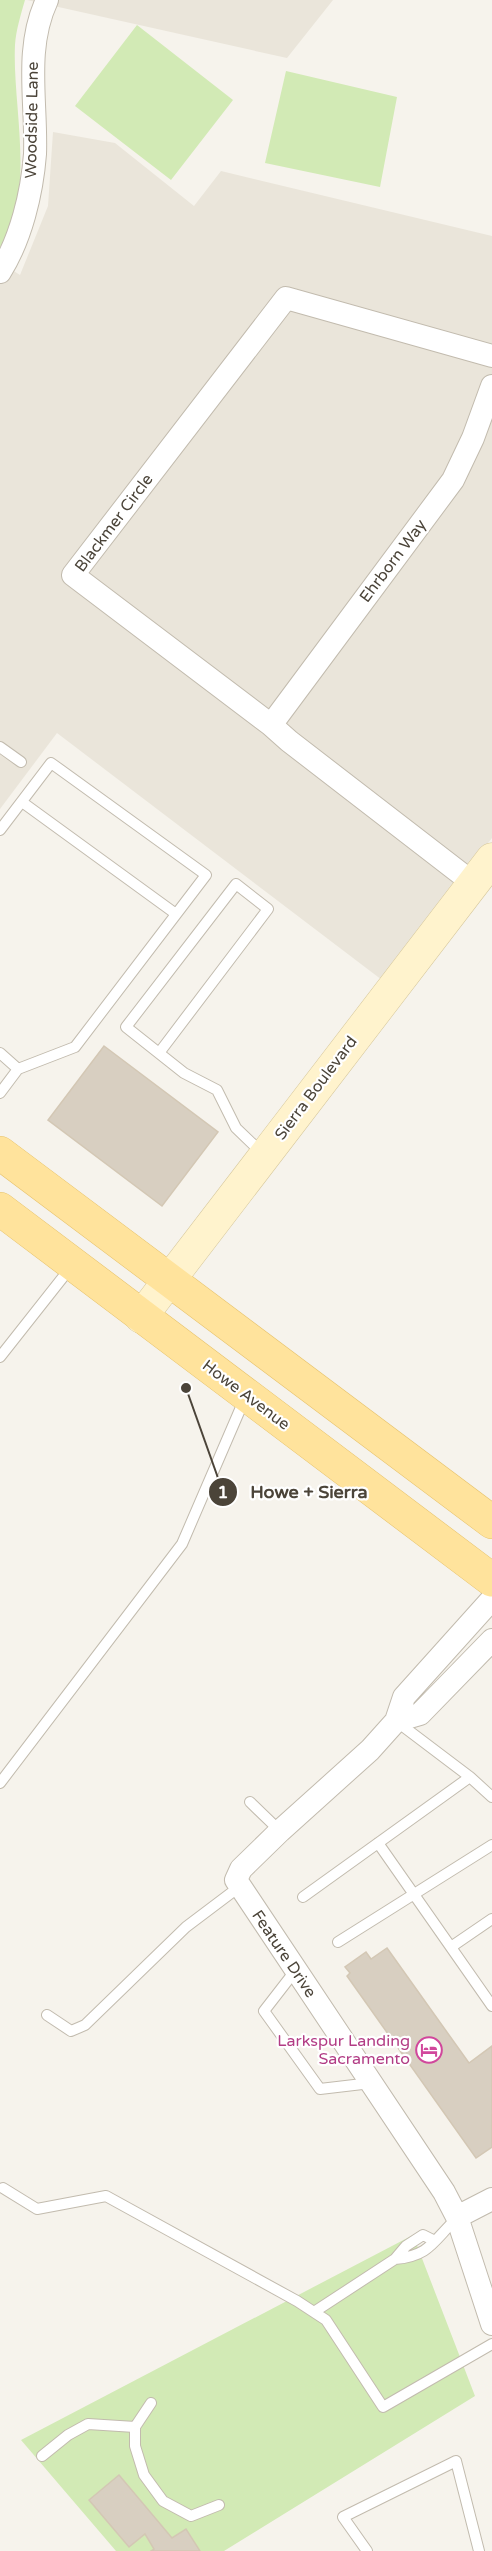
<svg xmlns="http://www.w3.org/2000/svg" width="492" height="2551" font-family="'Varela Round',sans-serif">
	<rect width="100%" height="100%" fill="#f6f3ec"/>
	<path fill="#eae5da" d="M27,0H333L287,58Z
		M53,132L115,143L194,206L221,171L492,236V838L382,980L57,733L0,809V262L20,275L48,206Z"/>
	<path fill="#d2eab5" d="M0,0H25C21,14 16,30 15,45C12,106 37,193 0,247Z
		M137,25L233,100L171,180L75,106Z
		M286,71L397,97L380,187L265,163Z
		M413,2235L475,2396L224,2551H116L21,2440Z"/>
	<path fill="#d8cfc1" stroke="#d3c7b4" stroke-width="1.5" d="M104,1046L218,1132L162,1206L48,1120Z
		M387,1948L469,2063L492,2046V2147L476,2158L347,1976L350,1973L345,1967L366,1952L371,1959Z
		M119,2475L172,2538L186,2529L200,2551H151L154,2549L145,2534L129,2547L89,2500Z"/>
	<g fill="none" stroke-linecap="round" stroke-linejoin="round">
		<g stroke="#c2bbae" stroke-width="12">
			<path id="lane" d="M0,747L21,762
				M22,802L176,914
				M0,830L51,763L206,875L75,1047L18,1069L0,1093
				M0,1053L18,1069
				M159,1053L268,909L236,884L126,1027L184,1073L217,1090L236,1128L262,1153
				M0,1357L71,1267
				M396,1721L470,1777L492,1797
				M0,1783L182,1544L245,1398
				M250,1802L280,1831
				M378,1843L492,2006
				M303,1897L470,1777
				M338,1942L492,1845
				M451,1947L492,1919
				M295,1971L264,2011L320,2089L371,2083
				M47,2015L71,2031L85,2025L186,1927L239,1887
				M3,2188L37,2209L106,2196L297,2301L326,2320L383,2407L492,2344
				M395,2259C430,2256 433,2241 457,2218
				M314,2312L395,2259L406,2246L423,2235L433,2240
				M151,2403L135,2427V2446L144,2475L163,2501L191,2516L219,2505
				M42,2456L68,2435L88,2424L135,2427
				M367,2551L343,2517L456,2461L479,2551"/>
		</g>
		<g stroke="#c2bbae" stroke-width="24">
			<path id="street" d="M0,272C21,239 32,193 35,154C37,103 24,49 47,0
				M271,725L453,480L473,438L492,386
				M473,883L289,741L271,725L73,575L286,298L492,356
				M396,1721L420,1714L492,1640
				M492,2199L457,2217L492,2324
				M457,2217L444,2192L236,1880L241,1869L280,1831L370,1750L396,1721L404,1697L492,1599"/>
		</g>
		<g stroke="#d6c79b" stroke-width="33">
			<path id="secondary" d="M141,1317L492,859"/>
		</g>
		<g stroke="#e6c16a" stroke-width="34">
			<path id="primary" d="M0,1153L492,1522
				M0,1209L492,1580"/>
		</g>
		<use href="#lane" stroke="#fff" stroke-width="10"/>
		<use href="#street" stroke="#fff" stroke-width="22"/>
		<use href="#secondary" stroke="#fff3cd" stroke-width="32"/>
		<use href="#primary" stroke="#ffe39c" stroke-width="33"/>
	</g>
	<defs>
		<g id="hotel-ring" transform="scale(1.35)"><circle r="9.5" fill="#fff" stroke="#d1479c" stroke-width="1.5"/><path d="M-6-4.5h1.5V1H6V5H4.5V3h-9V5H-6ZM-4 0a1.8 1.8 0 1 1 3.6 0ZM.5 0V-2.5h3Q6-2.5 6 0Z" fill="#d1479c"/></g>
	</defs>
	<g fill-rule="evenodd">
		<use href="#hotel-ring" x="429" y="2050"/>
	</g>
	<g text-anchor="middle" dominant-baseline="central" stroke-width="4.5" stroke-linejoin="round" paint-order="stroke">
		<g font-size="16" fill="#4b4439" stroke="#fff">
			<text transform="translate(32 120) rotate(-89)">Woodside Lane</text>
			<text transform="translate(114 523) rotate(-53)">Blackmer Circle</text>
			<text transform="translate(393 561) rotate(-53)">Ehrborn Way</text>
			<text transform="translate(316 1088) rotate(-53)">Sierra Boulevard</text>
			<text transform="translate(246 1395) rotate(37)">Howe Avenue</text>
			<text transform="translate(284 1954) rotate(56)">Feature Drive</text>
		</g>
		<g font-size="16" fill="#b23c85" stroke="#fff" text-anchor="end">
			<text x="410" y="2041">Larkspur Landing<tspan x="410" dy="18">Sacramento</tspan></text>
		</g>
	</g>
	<path fill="none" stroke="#4b4439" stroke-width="2" d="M186 1388L223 1492"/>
	<g fill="#4b4439" stroke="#fff" stroke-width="2">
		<circle cx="186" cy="1388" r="6"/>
		<circle cx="223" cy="1492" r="15"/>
	</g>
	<g font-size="18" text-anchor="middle" font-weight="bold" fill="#fff">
		<text x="223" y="1498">1</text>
	</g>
	<g font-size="18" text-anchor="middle" font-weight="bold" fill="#4b4439" stroke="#fff" stroke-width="4.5" stroke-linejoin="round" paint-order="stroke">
		<text x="309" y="1498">Howe + Sierra</text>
	</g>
</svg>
